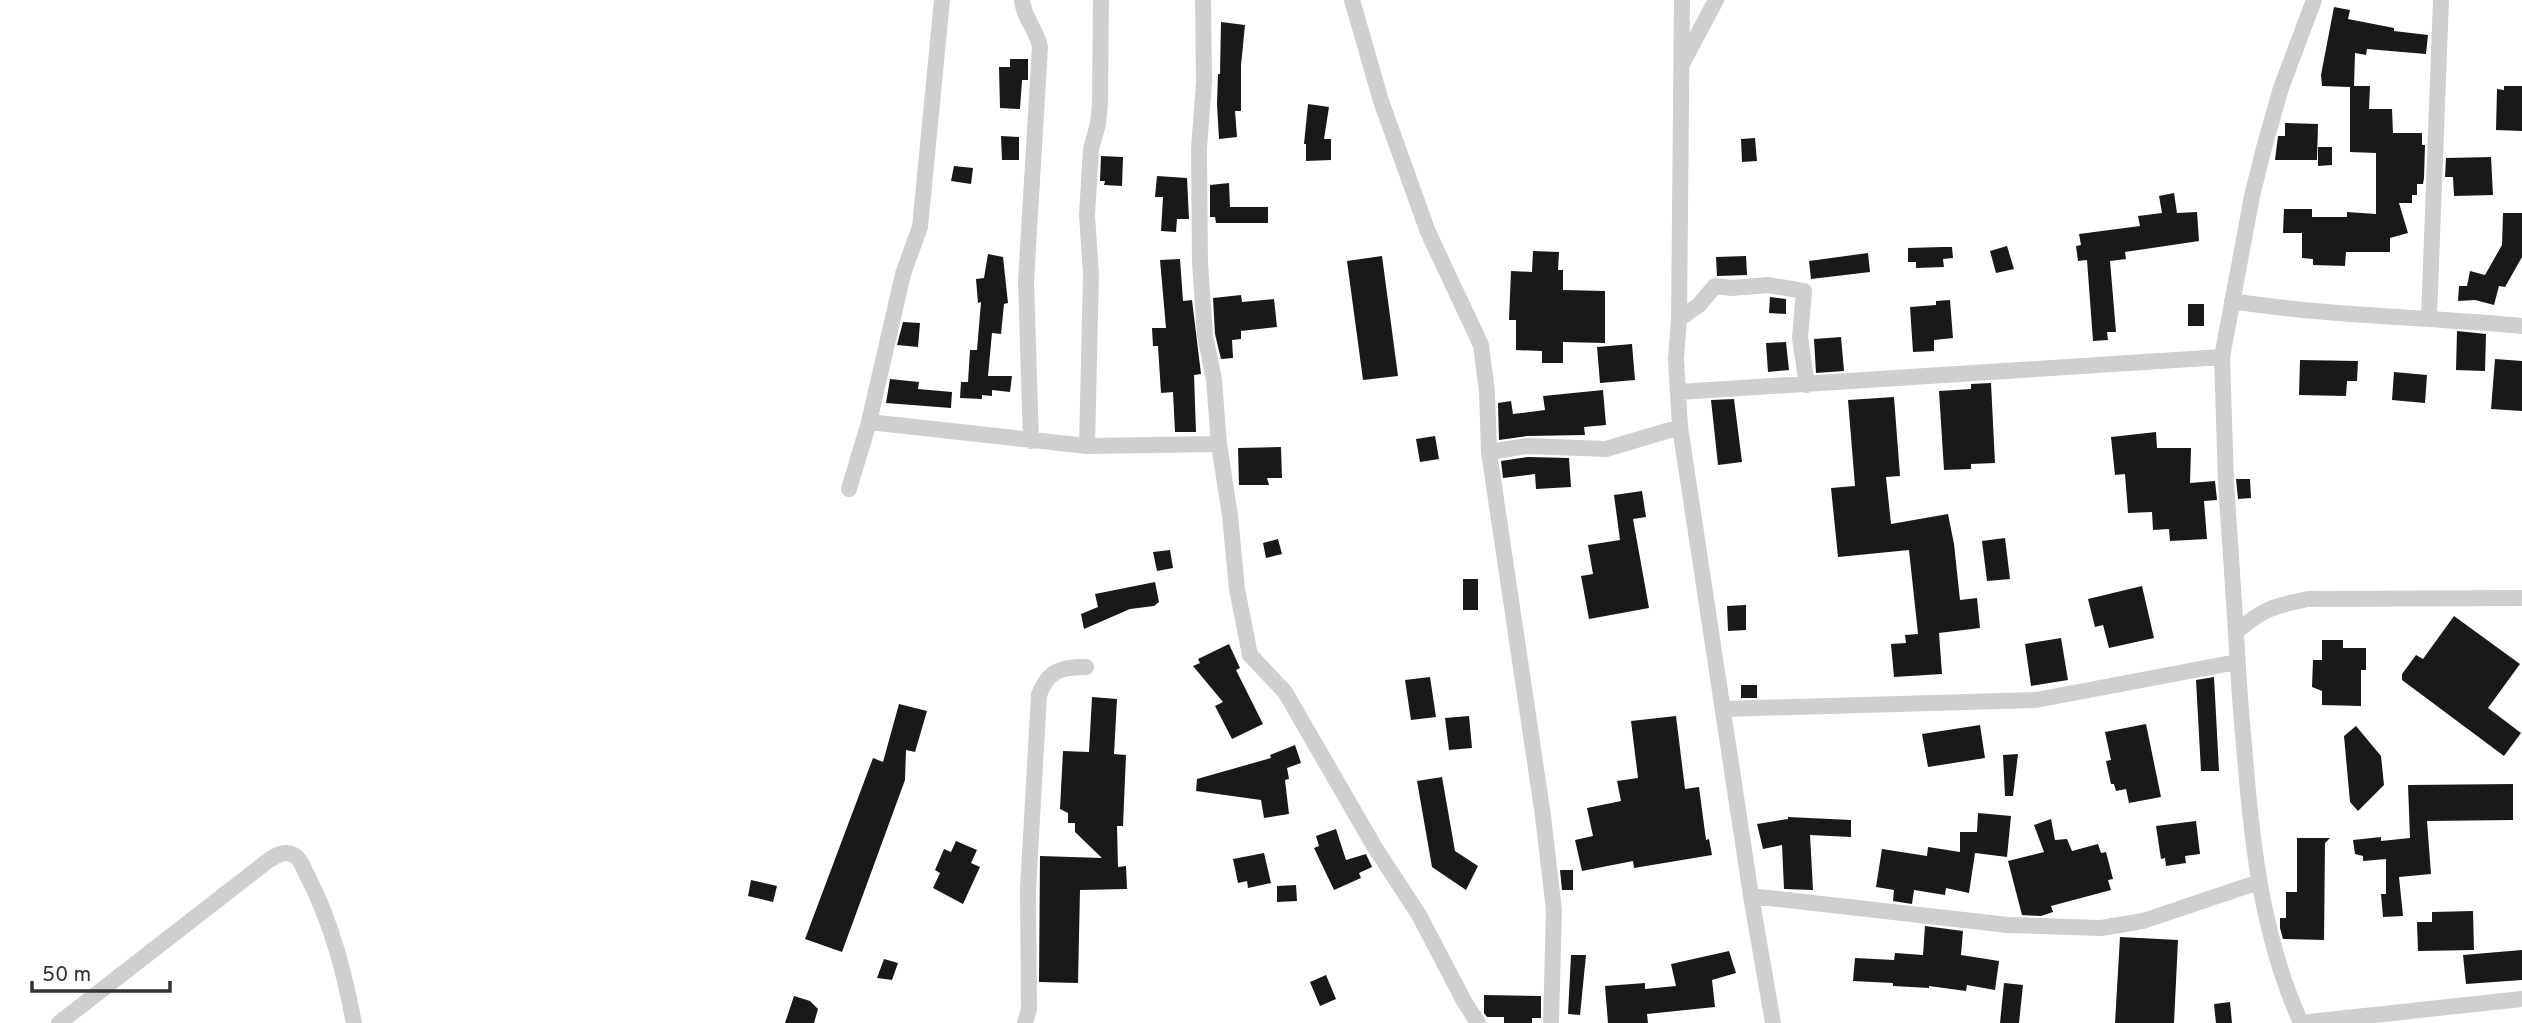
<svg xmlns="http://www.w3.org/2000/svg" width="2522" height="1023" font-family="Overpass,sans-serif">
	<rect width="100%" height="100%" fill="#fff"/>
	<path fill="#191919" d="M2334,7L2350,10L2348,19L2394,28V31L2428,35L2426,54L2367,49L2366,55L2355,53L2354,86H2370L2369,109H2392L2393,133H2422V145H2425L2424,178L2423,184H2417V195H2412V203H2399L2408,233L2390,238V252H2346L2345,266L2313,265V259L2302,258V233H2283L2284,209H2312V217H2347V212L2376,214V153L2350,152V87L2322,86L2321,75Z
		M1221,22L1245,25L1241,65V111H1235L1237,137L1219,139L1217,104L1218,74H1220Z
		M1010,59H1028V80H1022L1020,109L1000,108L999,67H1010Z
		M2504,86H2522V131L2496,130L2497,89L2504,90Z
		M1308,104L1329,107L1324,139H1331V160L1306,161V144H1304Z
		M2285,123L2318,124L2317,160H2275L2278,136H2285Z
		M1001,136L1019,137V160H1002Z
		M1755,138L1757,161L1742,162L1741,139Z
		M2318,147H2332V165L2318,166Z
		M1101,156L1123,157L1122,186L1104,185L1105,181H1100Z
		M2491,157L2493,195L2454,196L2453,177H2445L2446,158Z
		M954,166L973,168L971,184L951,181Z
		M1157,176L1187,178L1189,219H1177L1176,232L1161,231L1163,197H1155Z
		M1229,183L1230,207H1268V223H1216L1215,217H1210V185Z
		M2174,193L2177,213L2197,212L2199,241L2125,252L2126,259L2110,261L2116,332H2107L2108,340L2093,341L2087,260L2078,261L2076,246L2081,245L2079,234L2140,226L2138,216L2162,213L2159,196Z
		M2503,213H2522V257L2505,287L2499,286L2494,305L2475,300L2458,301L2459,286H2467L2470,271L2485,275L2502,245Z
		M2007,246L2014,269L1996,273L1990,251Z
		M1942,247H1952L1953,258L1943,259L1944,267L1916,268V262H1908V248Z
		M1533,251L1559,252L1558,270H1563V290L1605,291V343L1563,342V363H1542V351L1516,350V320H1509L1511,271L1532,272Z
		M1868,253L1870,272L1811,279L1809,261Z
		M988,254L1003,257L1008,303L1004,304L1001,334L992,333L988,376H1012L1010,392L992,390V396L982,395V399L960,398L961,382H968L970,350H977L981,302L978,303L976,279L984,278Z
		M1382,256L1398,376L1363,380L1347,261Z
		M1746,256L1747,275L1717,276L1716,257Z
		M1180,259L1183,301L1192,300L1201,374L1194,375L1196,432H1175L1173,392L1161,393L1158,346H1153L1152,328H1166L1160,260Z
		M1241,295L1242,302L1274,299L1277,327L1241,331V339L1232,340L1233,358L1221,359L1215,334L1213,298Z
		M1770,297L1786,299V314L1769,313Z
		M1950,300L1953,338L1934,340V351L1913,352L1910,307L1936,305V301Z
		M2188,304H2204V326H2188Z
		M903,322L920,323L918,347L897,345Z
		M2457,331L2486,334L2485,371L2456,370Z
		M1841,337L1844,371L1816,373L1814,339Z
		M1786,342L1789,370L1768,372L1766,343Z
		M1632,344L1635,380L1600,383L1597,347Z
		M2495,359L2522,361V411L2491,409Z
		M2300,360L2358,361L2357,381H2347L2346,396L2299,395Z
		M2394,372L2427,375L2425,403L2392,400Z
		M890,379L919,382L918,389L952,392L951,408L886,403Z
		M1991,383L1995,463L1971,464V469L1944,470L1939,391L1971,389V384Z
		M1603,390L1606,425L1584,427L1585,435L1527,436L1499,440L1498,403L1511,401L1513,414L1545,410L1543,396Z
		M1894,397L1900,476L1886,477L1891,524L1948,514L1954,544L1960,600L1977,598L1980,628L1939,633L1942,674L1894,677L1891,644L1906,643L1905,635L1918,634L1909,550L1838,557L1831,488L1855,486L1848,400Z
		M1734,399L1742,462L1718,465L1711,400Z
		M2156,432L2157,448H2191L2190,483L2215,481L2217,500L2204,501L2207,539L2170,541L2169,529L2153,530L2152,512L2128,513L2125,474L2115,475L2111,437Z
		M1435,436L1439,459L1420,462L1416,439Z
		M1281,447L1282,478H1267L1269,485H1239L1238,448Z
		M1528,457L1569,458L1571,487L1536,489L1535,474L1503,478L1501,461Z
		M2236,479H2250L2251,498L2238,499Z
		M1642,491L1646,517L1633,519L1649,608L1589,619L1581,576L1593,574L1588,545L1620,540L1614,495Z
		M2005,538L2010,579L1987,581L1982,541Z
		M1278,539L1282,554L1266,558L1263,543Z
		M1170,550L1173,568L1157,571L1153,552Z
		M1463,579H1478V610H1463Z
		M1155,582L1159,602L1154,606L1130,609L1084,629L1081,614L1098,607L1095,594Z
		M2142,586L2154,638L2109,648L2103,625L2095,627L2088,599Z
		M1746,605V630L1728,631L1727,606Z
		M2454,616L2520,664L2488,708L2521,733L2504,756L2402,680V674L2416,655L2423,659Z
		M2061,638L2068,680L2031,686L2025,644Z
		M2322,640H2343V648H2366V670H2361V706L2322,705V691L2312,687L2313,660H2322Z
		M1229,644L1240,668L1236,670L1263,724L1232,739L1215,706L1223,702L1193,666L1200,663L1198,659Z
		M1430,677L1436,717L1411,720L1405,680Z
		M2214,677L2219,771H2201L2196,680Z
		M1741,685H1757V698H1741Z
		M1092,697L1117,699L1114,754L1126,755L1123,826H1117L1118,867L1126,866L1127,889L1080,890L1078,983L1039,982L1040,856L1102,858L1075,832V823H1068V813L1060,809L1063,751L1089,752Z
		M899,704L927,711L915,752L906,750L905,780L842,952L805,939L873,758L883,762Z
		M1469,716L1472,748L1449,750L1445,718Z
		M1676,716L1685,789L1699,787L1706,840L1709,839L1712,855L1634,868L1633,861L1582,871L1575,840L1593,836L1587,808L1621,801L1617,781L1638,778L1631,721Z
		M2146,724L2161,797L2129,803L2126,789L2116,791L2114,784H2111L2106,761L2111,760L2105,732Z
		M1980,725L1985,758L1928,767L1922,734Z
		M2356,726L2381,756L2384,785L2358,811L2350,802L2344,736Z
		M1295,745L1301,763L1287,768L1289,779L1285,780L1289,814L1264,818L1261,800L1196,791L1197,779L1271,758L1270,755Z
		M2018,754L2013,796H2005L2003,755Z
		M1442,777L1455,851L1478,866L1466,890L1432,867L1417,781Z
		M2513,784V820L2427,821L2431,874L2399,877L2403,916L2383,917L2381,894H2386V859L2363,861V856L2355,854L2353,840L2381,837V841L2410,838L2408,785Z
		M1978,813L2011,816L2007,857L1975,853L1969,893L1946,888L1945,895L1914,890L1912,904L1893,901L1894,890L1876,887L1882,849L1927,856L1928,847L1960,852V832H1977Z
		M1788,817L1851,820V837L1810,835L1813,890L1784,889L1782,845L1763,849L1757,824L1788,819Z
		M2051,819L2055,840L2067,839L2072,851L2098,844L2101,853L2106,852L2113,879L2108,880L2111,890L2051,906L2053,912L2041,916L2022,915L2008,861L2044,852L2034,825Z
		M2196,821L2200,854L2185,856L2186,863L2166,866L2165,858L2161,859L2156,826Z
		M1336,829L1346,860L1366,854L1372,867L1359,873L1361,878L1334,890L1314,848L1319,846L1316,836Z
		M2297,838H2330L2325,843L2324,940L2283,939L2280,928V918H2286V892H2297Z
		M956,841L977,850L971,863L980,867L963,904L933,888L940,873L935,870L944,849L951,852Z
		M1264,853L1271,883L1248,888L1247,881L1238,883L1233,859Z
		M1560,870H1573V890H1562Z
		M751,880L777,886L773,902L748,896Z
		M1296,885L1297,901L1277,902V886Z
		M2473,911L2474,950L2418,951L2417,922H2432V912Z
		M1925,926L1963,931L1961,955L1999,961L1995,990L1967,985L1966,991L1929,986V988L1893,986V983L1853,981L1855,958L1894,960L1895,953L1923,955Z
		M2120,937L2178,940L2174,1023H2115Z
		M2522,950V980L2466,984L2463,955Z
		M1729,951L1736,973L1712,980L1715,1007L1647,1014L1648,1023H1608L1605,986L1645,983V989L1676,986L1671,964Z
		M1571,955H1586L1580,1015L1568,1014Z
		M884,959L898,963L892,980L877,978Z
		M1326,975L1336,999L1320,1006L1310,982Z
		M2004,983L2023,985L2019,1023H2000Z
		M1484,995L1541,996V1018H1532V1023H1504V1017H1487L1484,1013Z
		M794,996L810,1001L818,1009L814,1023H785Z
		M2230,1002L2232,1023H2216L2214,1004Z"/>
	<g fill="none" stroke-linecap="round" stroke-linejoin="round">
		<path stroke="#cfcfcf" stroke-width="16" d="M1022,0C1023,17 1037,30 1040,47L1026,281L1031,441
			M1203,0L1204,82L1199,149L1200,263L1205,335L1214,380L1219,444L1230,516L1237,589L1250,655L1285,692L1374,846L1419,915L1464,1001L1478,1023
			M1352,0L1381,101L1428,232L1481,345L1487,392L1489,452L1543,816L1554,910L1551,1023
			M1682,0L1679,319L1676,359L1680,427L1751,896L1773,1023
			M1682,64L1716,0
			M2232,301C2328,316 2425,317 2522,326
			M2429,317L2441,0
			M1679,319L1699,305L1715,286L1731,288L1768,285L1804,291L1800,338L1807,385
			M1679,392L2222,357
			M869,422L1087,446L1219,444
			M1087,446L1091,274L1087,215L1091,149L1098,124L1100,103L1101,0
			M1489,452L1527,446L1606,449L1680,427
			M849,489L869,422L903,274L920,227L942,0
			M2236,632L2226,482L2222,357L2252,196L2264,148L2281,88L2314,0
			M1723,709L2036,700L2237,662
			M1751,896L2008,925L2101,928L2143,921L2259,882
			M59,1023L269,860C277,855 285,850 294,855C301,859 304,870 308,877C332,924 344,972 354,1023
			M1025,1023L1029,1009L1028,889L1039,695C1048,670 1062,667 1086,667
			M2300,1023L2522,999
			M2301,1023C2263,938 2252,848 2245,756C2241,715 2238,673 2236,632C2263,609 2273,606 2308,599L2522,598"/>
	</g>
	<path d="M32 981v10h138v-10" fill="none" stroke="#323232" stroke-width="3.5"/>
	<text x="42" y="981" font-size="21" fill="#323232" stroke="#ffffff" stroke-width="5" paint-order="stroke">50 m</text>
</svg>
